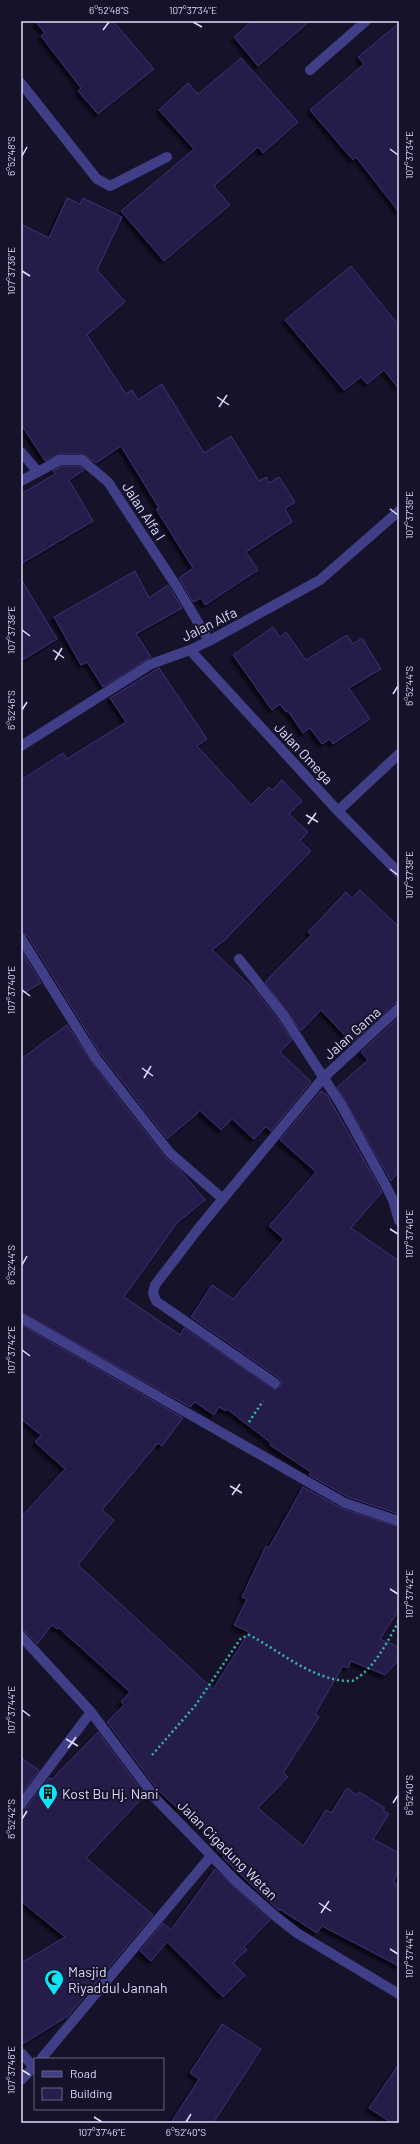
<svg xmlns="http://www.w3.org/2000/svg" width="420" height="2144" font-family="Barlow,sans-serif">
	<defs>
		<filter id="shadow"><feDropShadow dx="-3.5" dy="3.5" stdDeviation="1" flood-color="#0009"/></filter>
	</defs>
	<rect width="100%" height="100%" fill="#15122a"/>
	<path fill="#261e4a" stroke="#3d3175" filter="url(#shadow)" d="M35,21H113L154,69L98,114L78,91L81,88L41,36L45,33Z
		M252,21H310L258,66L234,37Z
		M399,23V212L356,157L353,160L310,110L364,64L358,57Z
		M241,58L298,122L263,153L258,147L214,186L230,205L164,261L121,211L194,149L159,110L188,83L198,94Z
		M67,198L80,204L83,198L122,217L97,270L125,302L87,335L126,394L132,390L138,400L162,384L204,453L231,436L259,481L266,477L269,483L279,477L295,502L285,509L292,522L246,552L258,570L205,605L201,598L193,602L179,578L193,568L156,509L159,508L121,446L96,463L82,454H60L45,461L21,424V224L49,238Z
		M351,266L399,326V389L384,370L367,384L361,377L344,390L285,320Z
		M62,466H80L84,470L69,480L93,521L21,564V494L55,474L53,471Z
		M135,571L149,598L168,585L182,608L136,634L151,657L103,687L87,662L81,665L54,617Z
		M21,579L57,639L21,661Z
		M273,627L280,637L286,632L306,660L347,635L353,644L362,638L381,669L349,688L370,719L333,744L330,739L322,744L310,728L303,733L288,711L286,712L280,704L272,710L233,655Z
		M159,668L207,739L197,746L251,805L269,787L272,790L282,780L302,801L289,814L308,832L300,841L311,851L225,940L212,950L256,991L278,1019L292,1040L280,1052L311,1082L271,1131L266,1127L254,1139L232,1119L221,1130L200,1111L167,1139L100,1053L27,935L21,932V780L63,753L67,759L126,722L110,698Z
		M360,890L399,927V1002L395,1003L352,1043L321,1010L301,1031L265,982L311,935L308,932L346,892L352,898Z
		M21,950L41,983L21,995Z
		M399,1017V1171L391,1181L337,1087L368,1060L361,1052Z
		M67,1025L90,1060L121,1101L165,1157L180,1170L205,1200L177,1223L124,1297L180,1335L184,1328L274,1389L281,1386V1381L279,1378L191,1317L212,1285L233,1299L284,1239L269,1226L316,1172L280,1140L321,1091L327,1095L382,1192L351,1228L399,1261V1514L348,1497L309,1475L311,1472L270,1445L271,1443L227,1409L226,1411L219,1407L214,1415L195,1402L190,1407L21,1312V1059Z
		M21,1325L183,1418L162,1446L158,1443L102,1510L114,1520L78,1565L213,1689L249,1632L234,1625L247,1599L242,1597L266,1546L269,1548L303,1487L343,1509L399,1527V1609L380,1639L399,1647V1660L385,1675L351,1661L348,1668L343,1666L315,1714L319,1717L283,1773L288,1777L258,1808L303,1846L326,1810L331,1813L347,1788L357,1795L359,1792L385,1808L383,1810L389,1814L373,1839L399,1853V1869L393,1882L399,1886V1966L322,1926L317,1933L281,1910H278L223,1858L224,1856L216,1849L221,1843L180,1806L178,1809L157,1789L107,1722L124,1705L121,1702L130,1692L59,1628L57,1629L52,1625L37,1644L26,1632L21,1630V1517L65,1469L35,1442L41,1435L21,1419Z
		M98,1732L145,1795L86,1858L153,1915L68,2016L21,2045V1963L65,1937L21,1901V1809L27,1807L49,1778L52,1779Z
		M21,1758L39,1770L21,1794Z
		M215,1869L270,1920L244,1947L247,1950L233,1963L245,1975L223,1997L167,1942L151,1961L140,1951L163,1923L171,1930Z
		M222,2024L261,2049L213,2123H171L199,2079L190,2073Z
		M399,2064V2123H392L369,2108Z"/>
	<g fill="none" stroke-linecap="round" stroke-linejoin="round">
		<path stroke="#35b8ae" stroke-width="2.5" stroke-dasharray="2 3" stroke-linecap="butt" d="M249,1422L263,1401
			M152,1755L195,1706L241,1638L249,1635L253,1637C282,1653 316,1682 352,1681C374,1670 387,1642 399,1621"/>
		<path stroke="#403e87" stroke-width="10" d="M310,70L366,21
			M21,83L97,179L110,186L167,157
			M21,452L37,471
			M21,481L60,460H82L108,482L177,587L209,641
			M190,650L338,811L399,873
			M21,746L151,664L190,650L209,641L320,580L399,511
			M338,811L399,754
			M21,938L95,1057L126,1097L170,1153L223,1199
			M239,959L283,1015L340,1103L385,1184L393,1200L399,1221
			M21,1318L345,1503L399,1521
			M275,1383L156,1301L153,1293L155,1285L198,1229L323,1078L399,1008
			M21,1636L91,1712L157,1800L236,1881L274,1915L297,1933L399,1994
			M22,1803L91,1712
			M21,2053L34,2067
			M41,2059L211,1856
			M21,2080L35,2066"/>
	</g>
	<path fill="none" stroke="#dfdbfe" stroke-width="1.5" d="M193,22L202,27M103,30L109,22M390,149L398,155M22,156L27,147M22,271L30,276M217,397L229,405M219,407L227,395M390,509L398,515M22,630L30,636M53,650L64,658M55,660L62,648M393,694L398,686M22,710L27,702M306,815L318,822M308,824L316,813M390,869L398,875M22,990L30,996M142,1068L153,1076M144,1078L151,1066M390,1229L398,1234M22,1265L27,1256M22,1350L30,1356M230,1486L242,1493M232,1495L240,1484M390,1589L398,1594M22,1710L30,1716M66,1739L78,1746M68,1748L76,1737M393,1803L398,1795M22,1819L27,1811M319,1903L331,1911M321,1913L329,1901M390,1949L398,1954M22,2070L30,2075M94,2117L102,2122M186,2122L191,2114"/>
	<defs>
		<g id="building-pin" transform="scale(1)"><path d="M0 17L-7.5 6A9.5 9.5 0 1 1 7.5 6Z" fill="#0ee4f7" stroke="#15122a"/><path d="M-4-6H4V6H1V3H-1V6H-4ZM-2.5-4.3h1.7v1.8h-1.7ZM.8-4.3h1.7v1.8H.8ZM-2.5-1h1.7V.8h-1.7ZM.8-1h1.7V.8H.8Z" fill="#111"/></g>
		<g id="mosque-pin" transform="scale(1)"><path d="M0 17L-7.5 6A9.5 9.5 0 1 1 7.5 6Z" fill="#0ee4f7" stroke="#15122a"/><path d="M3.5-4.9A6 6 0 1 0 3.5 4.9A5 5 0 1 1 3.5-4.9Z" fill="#111"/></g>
	</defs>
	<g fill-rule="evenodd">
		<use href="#building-pin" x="48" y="1793"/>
		<use href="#mosque-pin" x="54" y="1979"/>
	</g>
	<g text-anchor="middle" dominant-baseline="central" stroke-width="4" stroke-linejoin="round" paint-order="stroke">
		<g font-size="14" fill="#dfdbfe" stroke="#15122a">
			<text transform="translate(144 511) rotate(57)">Jalan Alfa I</text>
			<text transform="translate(209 624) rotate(-26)">Jalan Alfa</text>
			<text transform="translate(304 753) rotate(47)">Jalan Omega</text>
			<text transform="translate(352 1033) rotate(-42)">Jalan Gama</text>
			<text transform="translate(228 1850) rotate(45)">Jalan Cigadung Wetan</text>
		</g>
		<g font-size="14" fill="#dfdbfe" stroke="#15122a" text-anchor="start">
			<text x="62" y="1793">Kost Bu Hj. Nani</text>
			<text x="68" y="1971">Masjid<tspan x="68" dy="16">Riyaddul Jannah</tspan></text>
		</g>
	</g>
	<rect width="420" height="2144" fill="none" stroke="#15122a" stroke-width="44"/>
	<rect x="34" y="2058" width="130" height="52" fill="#15122a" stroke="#66627f"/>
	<rect x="42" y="2071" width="20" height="6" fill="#403e87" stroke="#66627f"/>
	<text x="70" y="2078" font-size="12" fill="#dfdbfe">Road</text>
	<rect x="42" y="2088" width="20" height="12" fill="#261e4a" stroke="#66627f"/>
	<text x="70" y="2098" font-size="12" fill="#dfdbfe">Building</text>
	<rect x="22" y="22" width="376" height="2100" fill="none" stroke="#dfdbfe" stroke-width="1.5"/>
	<g font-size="10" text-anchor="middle" fill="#dfdbfe">
		<text x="109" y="14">6°52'48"S</text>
		<text x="193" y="14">107°37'34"E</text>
		<text transform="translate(409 155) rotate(-90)" y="4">107°37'34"E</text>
		<text transform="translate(11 156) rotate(-90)" y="4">6°52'48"S</text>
		<text transform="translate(11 271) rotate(-90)" y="4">107°37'36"E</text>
		<text transform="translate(409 515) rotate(-90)" y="4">107°37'36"E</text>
		<text transform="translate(11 630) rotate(-90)" y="4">107°37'38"E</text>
		<text transform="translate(409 686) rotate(-90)" y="4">6°52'44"S</text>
		<text transform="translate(11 710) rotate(-90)" y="4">6°52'46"S</text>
		<text transform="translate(409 875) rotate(-90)" y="4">107°37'38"E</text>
		<text transform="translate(11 990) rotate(-90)" y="4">107°37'40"E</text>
		<text transform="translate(409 1234) rotate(-90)" y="4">107°37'40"E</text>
		<text transform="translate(11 1265) rotate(-90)" y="4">6°52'44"S</text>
		<text transform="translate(11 1350) rotate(-90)" y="4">107°37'42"E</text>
		<text transform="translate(409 1594) rotate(-90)" y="4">107°37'42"E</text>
		<text transform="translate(11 1710) rotate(-90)" y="4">107°37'44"E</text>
		<text transform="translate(409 1795) rotate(-90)" y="4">6°52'40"S</text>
		<text transform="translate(11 1819) rotate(-90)" y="4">6°52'42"S</text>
		<text transform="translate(409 1954) rotate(-90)" y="4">107°37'44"E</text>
		<text transform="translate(11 2070) rotate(-90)" y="4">107°37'46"E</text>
		<text x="102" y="2136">107°37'46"E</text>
		<text x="186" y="2136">6°52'40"S</text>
	</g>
</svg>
